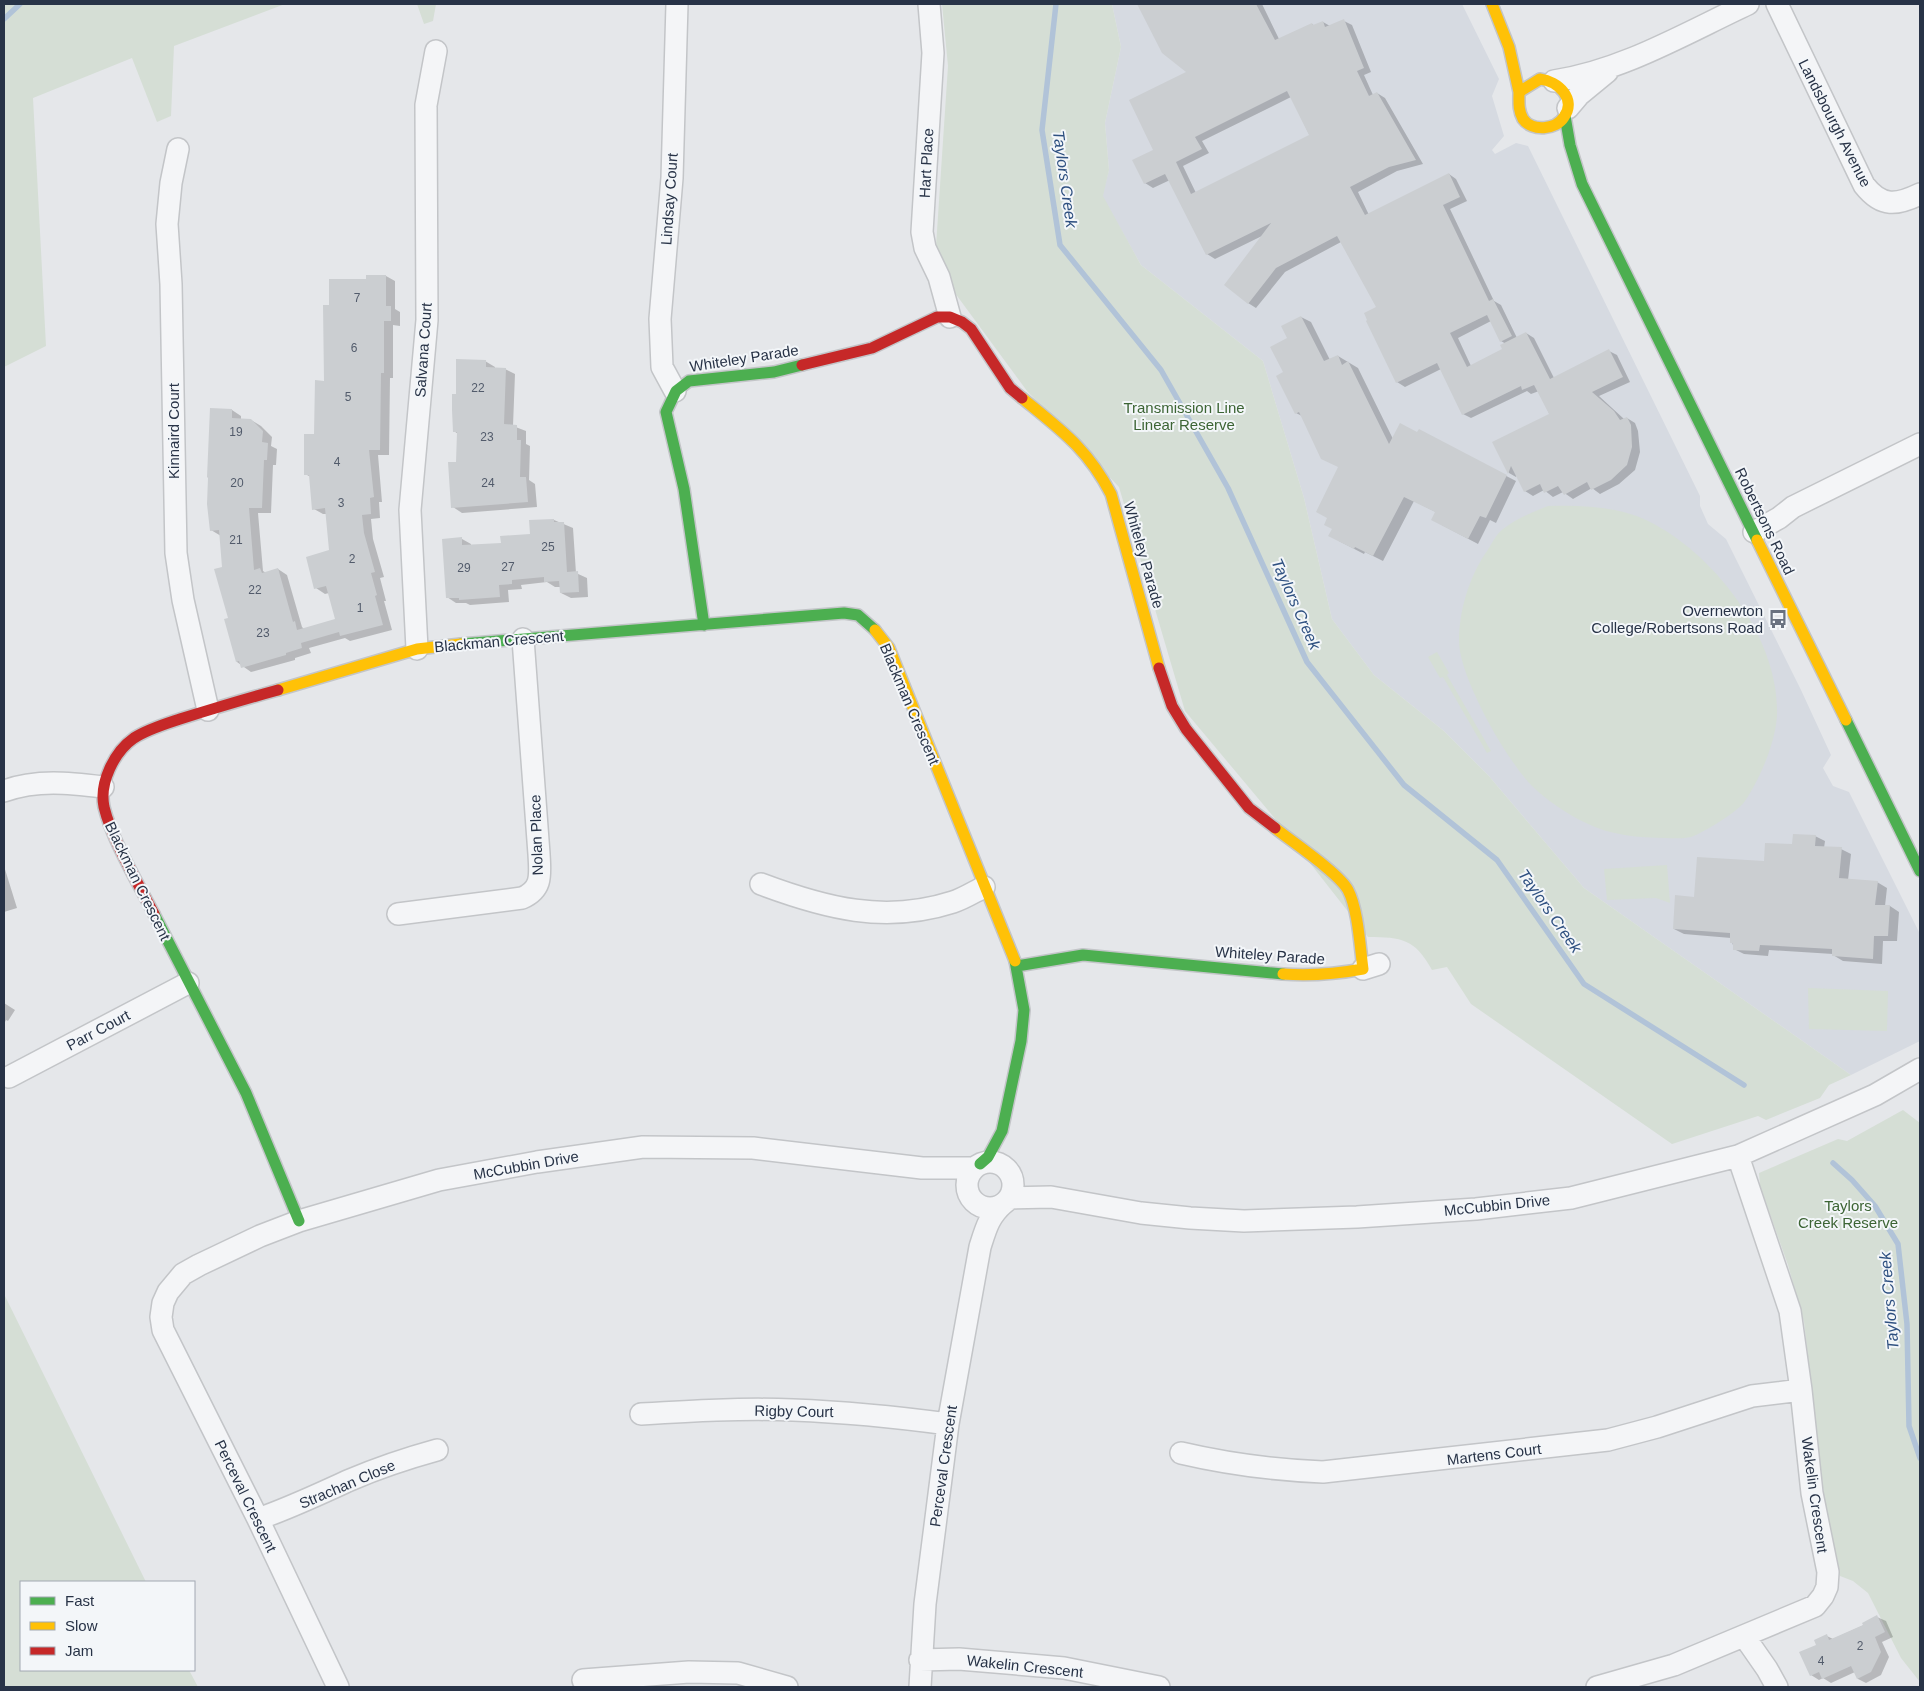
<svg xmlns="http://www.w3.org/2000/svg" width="1924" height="1691" font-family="Arial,sans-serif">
	<rect width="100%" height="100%" fill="#e5e7ea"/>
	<path fill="#d6dae1" d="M1112,4H1462L1499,79L1492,96L1504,136L1492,150L1495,154L1516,143L1528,146L1700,496V506L1708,524L1726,539L1801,690L1831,755L1823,768L1833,786L1849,792L1920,934V1041L1851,1075L1584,888L1488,775L1444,731L1374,675L1332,619L1304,498L1263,361L1141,265L1102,196L1109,170L1105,123L1121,47Z"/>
	<path fill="#d5ded5" d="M4,4H285L174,46L171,116L157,122L132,58L33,98L46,346L4,367Z
		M417,4H436L433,21L424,24Z
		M942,4H1112L1121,47L1105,123L1109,170L1103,196L1141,265L1263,361L1304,498L1332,619L1374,675L1444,731L1488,775L1584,888L1851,1075L1829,1085L1820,1098L1766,1120L1758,1116L1672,1144L1471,1004L1447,967L1432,970C1415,939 1402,937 1368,937L1277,821L1185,711L1119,487L1027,391L952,289L936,246L948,66Z
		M1548,506C1580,505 1618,506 1648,521C1714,553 1780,639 1777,715C1776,741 1760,779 1745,801C1739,811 1703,833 1691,837C1683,839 1673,838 1665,838C1640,838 1609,835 1586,823C1567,814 1546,800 1531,785C1506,759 1459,677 1459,641C1459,611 1469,578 1485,554C1491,546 1495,535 1503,529C1516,519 1532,512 1548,506Z
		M1437,652L1449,673L1447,675L1491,751L1487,753L1443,677L1440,678L1428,657Z
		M1667,865L1670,903L1656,898L1607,900L1604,869Z
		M1808,988L1888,991L1887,1031L1809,1029Z
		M1903,1110L1920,1123V1682L1901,1658L1868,1593L1853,1581L1840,1576L1829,1539L1804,1322L1788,1265L1760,1186L1759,1173L1838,1139L1847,1141Z
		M4,1294L146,1582H21V1670H189L198,1687H4Z"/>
	<path fill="#0003" fill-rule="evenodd" d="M1139,4H1262L1279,39L1312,24L1315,26L1323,22L1330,26L1344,21L1352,25L1371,72L1364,75L1373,95L1377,93L1385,98L1423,164L1397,171L1358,192L1369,215L1449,174L1456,179L1467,201L1450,209L1494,301L1501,305L1517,338L1526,333L1534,338L1554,378L1609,351L1617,355L1630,382L1599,396L1624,419L1627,418L1635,423L1638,431L1640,452L1635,470L1619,484L1600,494L1592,488L1573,499L1563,492L1553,497L1544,490L1533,496L1525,491L1517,475L1516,477L1509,473L1494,443L1550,415L1539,391L1531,394L1527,391L1471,418L1463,414L1441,369L1405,387L1397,382L1378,308L1341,242L1285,272L1256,308L1248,303L1264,235L1215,259L1207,254L1170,180L1153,188L1145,183L1154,151L1188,72L1163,52ZM1291,97L1310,136L1196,193L1183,166L1209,153L1202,141ZM1491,321L1501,341L1506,344L1504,349L1471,366L1458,338Z
		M386,276L395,281V309L400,312V326L393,325V378H390L389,455H378L382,502H379L380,518L371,519L373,539L384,577L380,578L386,601H384L392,630L350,641L345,638L309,648L311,653L295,658V660L251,672L237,662L229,619L221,536L211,530L232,410L241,416V420H251L261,426L272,437L271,446L277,449L276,465H273L271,513H258L263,571L266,573L278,569L287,575L302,627L304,629L337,620L329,593L325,594L316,588L330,551L327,514H323L314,509L311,477L305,474L316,435L325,382L330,306L367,281Z
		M1301,317L1311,322L1330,360L1338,356L1358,368L1393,439L1418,433L1419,431L1516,481L1496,523L1490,520L1478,544L1442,525L1436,512L1414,501L1383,561L1365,552L1364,554L1339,541L1328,518L1340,467L1302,416L1296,413L1285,373L1289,339Z
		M485,361L495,367V368L505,369L515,374L513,426L526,431V444L530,446L529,480L535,484L537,507L462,513L453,507L457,463L458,434L454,431L457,395Z
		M554,520L573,528L576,573L587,578L588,597L571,598L561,593V587H555L547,582L521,585L522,589L508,590L509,602L470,605L466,603H456L447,597L462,539L471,544V546L502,544L531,535Z
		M1815,836L1825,841L1824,848L1841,849L1851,854L1848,880L1877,882L1887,888L1885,906H1890L1899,912L1897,941H1883L1882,964L1843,961L1833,955V954L1769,950L1768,956L1744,954L1734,949L1731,938L1684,934L1674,929L1695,898L1793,846Z
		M4,866L17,908L4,912Z
		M4,1003L15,1010L8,1021L6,1020L4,1024Z
		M1877,1617L1886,1621L1893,1637L1882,1642L1889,1657L1881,1675L1866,1683L1858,1679L1855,1672L1831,1683L1823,1678L1819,1680L1811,1675L1817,1645L1827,1636L1833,1639L1864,1625Z"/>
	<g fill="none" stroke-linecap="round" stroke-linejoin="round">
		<path stroke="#b1c3d8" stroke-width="5.5" d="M1056,4L1042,130L1060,245L1161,370L1228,488L1307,662L1404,785L1497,860L1584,984L1744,1085
			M4,19L20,4
			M1833,1163L1852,1180L1875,1206L1898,1244L1907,1324L1909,1426L1920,1458"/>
	</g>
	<path fill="#cbced1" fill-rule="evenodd" d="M1137,4H1256L1275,40L1312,23L1313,25L1323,21L1325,27L1344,19L1364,68L1357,71L1369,96L1377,92L1416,160L1389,167L1350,187L1365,215L1449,173L1460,197L1443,205L1489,301L1493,299L1512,336L1500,342L1487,315L1450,333L1467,367L1502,349L1500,345L1526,332L1550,379L1609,349L1623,377L1592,392L1614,411L1620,420L1627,417L1631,425L1632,447L1627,465L1611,480L1591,490L1587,482L1564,495L1558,486L1544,493L1540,484L1524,492L1511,466L1508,474L1492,442L1549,414L1534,385L1522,390L1521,386L1462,415L1437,363L1396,383L1366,321L1367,320L1364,313L1376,307L1337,236L1276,268L1248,304L1224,285L1271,223L1206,255L1165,174L1144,184L1132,160L1153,150L1129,100L1186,72L1162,53ZM1287,91L1309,135L1191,194L1176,162L1202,149L1195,137Z
		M366,275H386V306H391V321H384V373H381L380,450H369L374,497L370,498L371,514L362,515L364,533L375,572L371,573L377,595L375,596L383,625L340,636L339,632L301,643L302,648L286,653V655L241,668L239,661L236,662L226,626L224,619L228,618L214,569L222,567L219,530L210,531L207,504L208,478L207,477L210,408L232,409V418L251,419L263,431L262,442L268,443L267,460H264L262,508H249L254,570L260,568L262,573L278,568L293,622L295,621L297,630L335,619L326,586L314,589L306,557L329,550L325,508L312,510L309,475H304V434H314L315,380L324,381L323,305H329V279H366Z
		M1301,316L1324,361L1338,355L1342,365L1348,361L1389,444L1400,423L1417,432L1419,429L1507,475L1486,518L1480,516L1468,539L1431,520L1435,512L1404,497L1373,556L1355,547L1354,549L1328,536L1332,529L1324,525L1327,518L1316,512L1338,467L1321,459L1299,412L1295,414L1276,376L1283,372L1270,347L1287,338L1281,326Z
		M456,359L486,360V367L506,368L504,424L517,425V440H521L520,477H526L528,502L451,508L448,462H456L457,432H453L452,410V394H456Z
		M554,519V522H564L567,572L578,571L579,592L560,593L559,581L544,582V577L512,580V584L499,585L500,597L459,600V598H446L442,539L462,537V545L501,543L500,536L530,534L529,520Z
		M1793,834L1816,835L1815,846L1842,847L1839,878L1878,881L1875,905H1890L1888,936H1874L1873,959L1832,956V949L1760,945L1759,951L1733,950V943H1730V933L1673,929L1675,895L1694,897L1697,857L1764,861L1765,843L1792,844Z
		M1877,1615L1885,1632L1875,1637L1881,1652L1871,1672L1857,1679L1851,1666L1822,1679L1819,1672L1810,1676L1799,1652L1816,1645L1814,1640L1827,1634L1829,1640L1863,1625L1862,1623Z"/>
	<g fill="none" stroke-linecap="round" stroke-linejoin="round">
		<g stroke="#c3c5c8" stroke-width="24">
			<path id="street" d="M929,4L933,53L922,232L925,248L939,277L950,317
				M1777,4L1864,185C1882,208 1897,205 1920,194
				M1554,81C1622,71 1686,33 1748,4
				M1568,108L1579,95L1607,72
				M178,149L171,183L167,224L171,284L176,553L183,600L208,710
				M675,391L662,367L660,319L672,178L677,4
				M1754,532L1779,518L1793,507L1920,444
				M417,649L410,510L427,320L426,105L436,51
				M4,791C37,779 70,783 103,787
				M761,884C825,908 885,924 953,902C963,899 974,892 984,887
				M398,914L522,898C543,889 540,874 539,854L523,639
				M1363,969L1379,964
				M9,1077L188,983
				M967 1185a23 23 0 1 1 46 0a23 23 0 1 1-46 0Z
				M1009,1198L1051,1197L1141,1213L1190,1218L1244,1221L1357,1217L1476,1209L1571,1198L1738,1156L1875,1095L1920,1069
				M641,1414C691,1411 742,1408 793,1410C845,1412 896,1417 948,1424
				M1181,1453C1228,1464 1275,1470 1323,1472L1608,1440L1657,1427L1752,1396L1801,1390
				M258,1519C290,1508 319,1494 350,1480C378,1468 408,1458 437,1450
				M1744,1636L1767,1669L1777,1687
				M920,1660L959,1659L1064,1668L1159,1687
				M583,1680L689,1672L738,1673L787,1687
				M338,1687L258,1519L163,1330L161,1317L163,1303L168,1292L183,1274L199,1265L260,1236L299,1221L439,1180L537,1162L643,1147L753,1148L922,1168H974
				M920,1687L925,1604L948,1424L980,1247C986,1228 989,1216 1004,1203
				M1597,1687L1674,1665L1815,1606L1823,1596L1827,1587L1828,1572L1812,1493L1801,1390L1790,1311L1738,1156"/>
		</g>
		<g stroke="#c3c5c8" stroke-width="14">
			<path id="fast" d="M1565,116L1570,145L1582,184L1757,540
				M704,625L684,489L666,412L676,391L689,381L774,372L802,365
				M461,644L844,613L858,615L875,630
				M1846,720L1920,871
				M154,914L246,1093L299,1221
				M1017,966L1083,955L1283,974
				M980,1164L988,1157L1002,1131L1021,1041L1024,1010L1015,961"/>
		</g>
		<g stroke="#c3c5c8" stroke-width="14">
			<path id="slow" d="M1492,4L1509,47L1519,92
				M1540,79C1558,81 1577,99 1564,117C1556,130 1532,132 1523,119C1518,110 1519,102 1519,92Z
				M1022,398C1061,430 1087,448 1111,494L1159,668
				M1757,540L1846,720
				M875,630L889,648L1015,961
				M278,690L417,649L461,644
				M1275,828C1291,841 1339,873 1348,890C1358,909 1360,947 1363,969C1336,974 1311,976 1283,974"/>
		</g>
		<g stroke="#c3c5c8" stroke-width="14">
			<path id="jam" d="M802,365L872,348L937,317H950L962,322L971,329L1010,388L1022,398
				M1159,668L1172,706L1186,729L1249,808L1275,828
				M154,914C138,883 112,840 104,807C99,783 114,752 134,738C148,729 165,724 180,719C212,709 245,699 278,690"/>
		</g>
		<use href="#street" stroke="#f4f5f7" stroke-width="21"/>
		<use href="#fast" stroke="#4caf50" stroke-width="11"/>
		<use href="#slow" stroke="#ffc107" stroke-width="11"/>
		<use href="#jam" stroke="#c62828" stroke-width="11"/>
	</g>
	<defs>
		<g id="bus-bare" transform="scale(1.5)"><path d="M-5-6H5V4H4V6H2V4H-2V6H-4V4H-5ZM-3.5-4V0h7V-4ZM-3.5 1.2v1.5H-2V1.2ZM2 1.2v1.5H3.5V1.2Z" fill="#6a7280" stroke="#f3f6f9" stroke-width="2.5" paint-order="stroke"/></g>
	</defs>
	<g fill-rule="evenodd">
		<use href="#bus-bare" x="1778" y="619"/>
	</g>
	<g text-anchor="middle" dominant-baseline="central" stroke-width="4" stroke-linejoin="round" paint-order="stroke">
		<g font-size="12" fill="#525b6b">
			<text x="357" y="298">7</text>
			<text x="354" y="348">6</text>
			<text x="478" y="388">22</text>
			<text x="348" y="397">5</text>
			<text x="236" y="432">19</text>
			<text x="487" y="437">23</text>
			<text x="337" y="462">4</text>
			<text x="237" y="483">20</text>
			<text x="488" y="483">24</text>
			<text x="341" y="503">3</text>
			<text x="236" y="540">21</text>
			<text x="548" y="547">25</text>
			<text x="352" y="559">2</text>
			<text x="508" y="567">27</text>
			<text x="464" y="568">29</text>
			<text x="255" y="590">22</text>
			<text x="360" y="608">1</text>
			<text x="263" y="633">23</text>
			<text x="1860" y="1646">2</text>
			<text x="1821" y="1661">4</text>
		</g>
		<g font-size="15" fill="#283347" stroke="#f3f6f9">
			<text transform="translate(1835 123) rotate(63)">Landsbourgh Avenue</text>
			<text transform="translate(926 163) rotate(-87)">Hart Place</text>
			<text transform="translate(669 199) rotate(-86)">Lindsay Court</text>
			<text transform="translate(423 350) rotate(-86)">Salvana Court</text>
			<text transform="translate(744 358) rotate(-9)">Whiteley Parade</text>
			<text transform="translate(173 431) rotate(-90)">Kinnaird Court</text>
			<text transform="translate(1765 521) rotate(64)">Robertsons Road</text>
			<text transform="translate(1144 555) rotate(74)">Whiteley Parade</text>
			<text transform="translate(499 641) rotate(-5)">Blackman Crescent</text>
			<text transform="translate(910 704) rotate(67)">Blackman Crescent</text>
			<text transform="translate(536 835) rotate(-92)">Nolan Place</text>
			<text transform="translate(138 881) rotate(64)">Blackman Crescent</text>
			<text transform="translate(1270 955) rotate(4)">Whiteley Parade</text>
			<text transform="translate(98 1030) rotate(-28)">Parr Court</text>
			<text transform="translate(526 1165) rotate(-10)">McCubbin Drive</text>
			<text transform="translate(1497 1205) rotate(-6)">McCubbin Drive</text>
			<text transform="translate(794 1411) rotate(1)">Rigby Court</text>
			<text transform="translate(1494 1454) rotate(-7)">Martens Court</text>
			<text transform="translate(943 1466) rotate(-82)">Perceval Crescent</text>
			<text transform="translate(347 1484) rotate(-23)">Strachan Close</text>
			<text transform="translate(1815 1495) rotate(82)">Wakelin Crescent</text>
			<text transform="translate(246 1496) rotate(64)">Perceval Crescent</text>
			<text transform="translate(1025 1666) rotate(6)">Wakelin Crescent</text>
		</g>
		<g font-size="15" fill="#3c6434" stroke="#f3f6f9">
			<text x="1184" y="407">Transmission Line<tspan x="1184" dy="17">Linear Reserve</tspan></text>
			<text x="1848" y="1205">Taylors<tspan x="1848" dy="17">Creek Reserve</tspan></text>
		</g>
		<g font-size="15" fill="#283347" stroke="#f3f6f9" text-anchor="end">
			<text x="1763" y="610">Overnewton<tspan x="1763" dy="17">College/Robertsons Road</tspan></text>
		</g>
		<g font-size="16" font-style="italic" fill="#2e5080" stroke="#f3f6f9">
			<text transform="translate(1065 179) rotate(82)">Taylors Creek</text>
			<text transform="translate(1296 604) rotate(66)">Taylors Creek</text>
			<text transform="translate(1550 911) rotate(55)">Taylors Creek</text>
			<text transform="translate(1889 1301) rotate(-95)">Taylors Creek</text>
		</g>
	</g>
	<rect width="1924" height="1691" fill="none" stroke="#283347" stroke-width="10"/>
	<rect x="20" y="1581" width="175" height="90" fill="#f3f6f9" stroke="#a2a8b2"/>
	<rect x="30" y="1597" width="25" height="8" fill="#4caf50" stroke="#a2a8b2"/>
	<text x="65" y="1606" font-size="15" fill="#283347">Fast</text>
	<rect x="30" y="1622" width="25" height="8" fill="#ffc107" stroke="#a2a8b2"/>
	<text x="65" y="1631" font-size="15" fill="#283347">Slow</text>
	<rect x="30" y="1647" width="25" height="8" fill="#c62828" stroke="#a2a8b2"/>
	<text x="65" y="1656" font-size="15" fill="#283347">Jam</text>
</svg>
